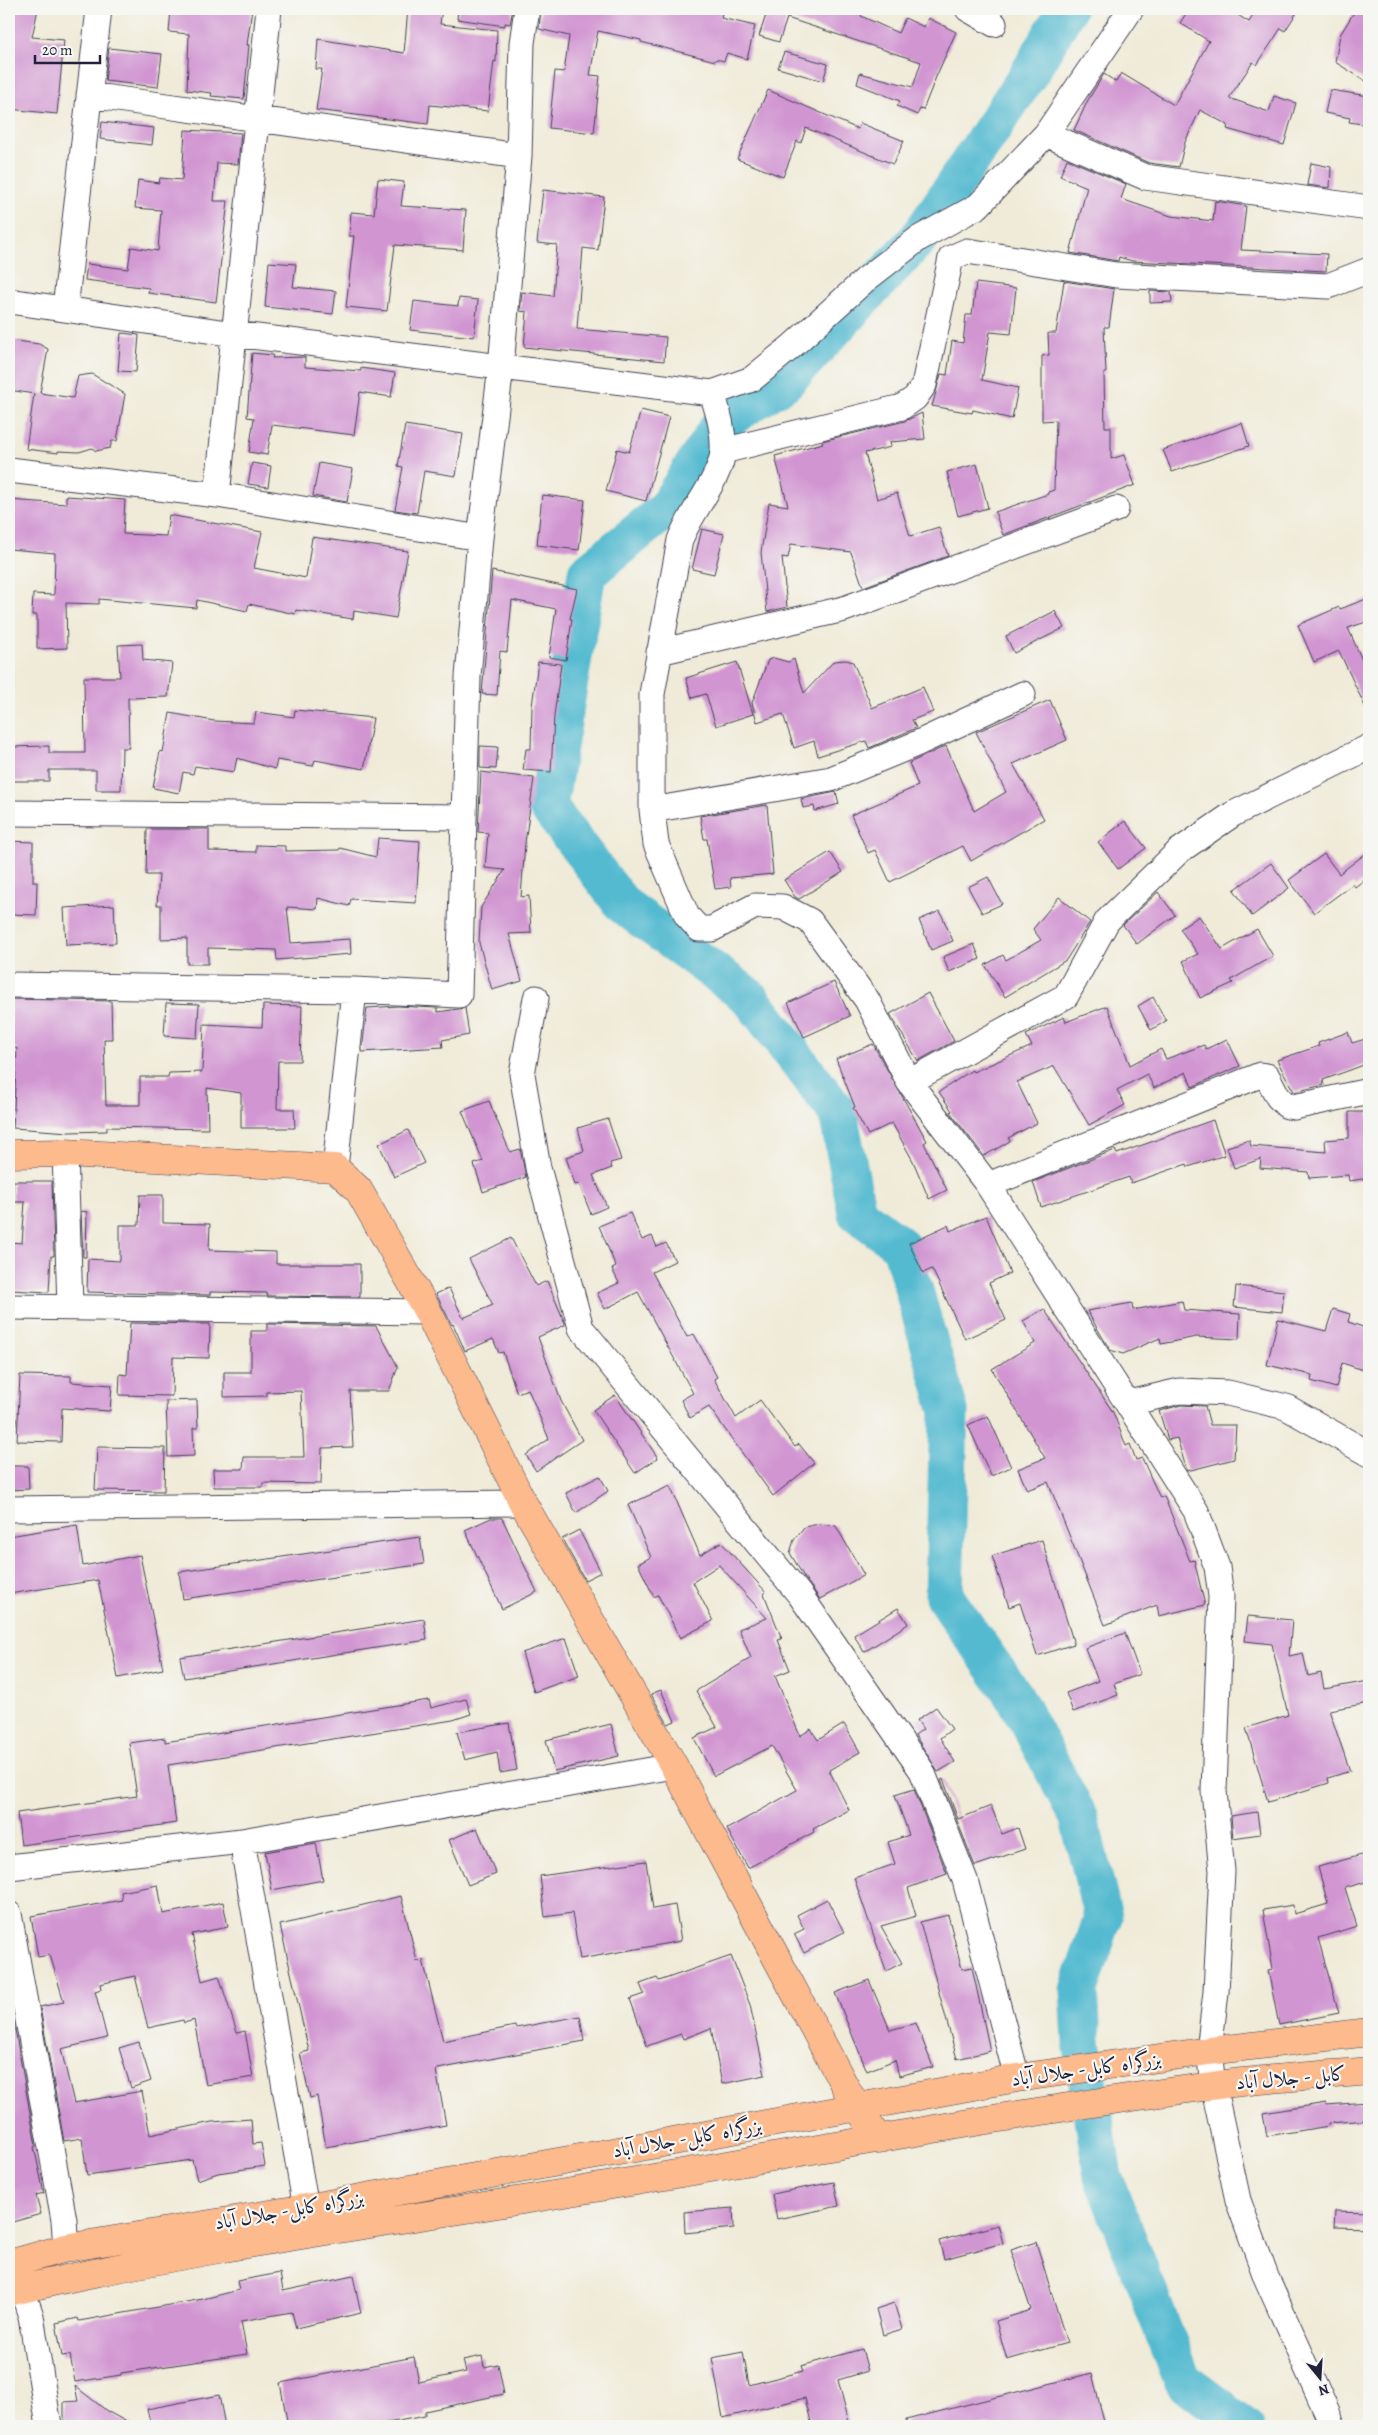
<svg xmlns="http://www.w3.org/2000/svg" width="1378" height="2435" font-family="Alegreya,Amiri,serif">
	<rect width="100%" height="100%" fill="#f6f6f2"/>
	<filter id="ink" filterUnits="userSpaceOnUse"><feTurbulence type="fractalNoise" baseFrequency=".02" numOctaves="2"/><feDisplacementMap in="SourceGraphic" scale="10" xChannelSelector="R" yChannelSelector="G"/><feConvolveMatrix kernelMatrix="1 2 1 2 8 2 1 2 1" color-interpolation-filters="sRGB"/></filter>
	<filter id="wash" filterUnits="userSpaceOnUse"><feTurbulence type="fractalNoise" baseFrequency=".0096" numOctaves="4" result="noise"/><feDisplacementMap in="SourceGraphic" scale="20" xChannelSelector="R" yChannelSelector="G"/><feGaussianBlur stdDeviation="1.12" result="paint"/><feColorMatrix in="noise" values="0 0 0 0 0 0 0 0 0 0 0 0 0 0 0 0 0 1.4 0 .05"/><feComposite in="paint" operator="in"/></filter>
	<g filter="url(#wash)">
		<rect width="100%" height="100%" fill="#f0ebd8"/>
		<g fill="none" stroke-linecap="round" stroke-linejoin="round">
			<path stroke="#52bad0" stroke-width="39" d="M1067,9L1030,72L918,239L786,381L721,423L666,509L587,573L548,807L623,905L749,997L838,1113L857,1213L901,1246L949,1411L944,1596L1015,1697L1079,1818L1103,1917L1079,1990L1082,2041L1103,2177L1183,2381L1244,2426"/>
		</g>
		<g id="blocks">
			<path fill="#d196d2" d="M9,9H38L32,37L64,40L57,114L9,109Z
				M171,9H252L247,45H249L244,99L211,96L212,93L187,90L189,34L169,32Z
				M408,9H442L440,24L497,30L496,62L494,61L488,111L430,105L428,124L316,110L322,69H316L318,39L404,53Z
				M458,9H513L510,24L505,23V26L457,19Z
				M541,9H723L721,18L755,26L747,59L727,53L724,61L716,59L715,61L641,42V40L598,31L590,75L600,76L594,133L549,128L555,71L564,72L569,36L539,29Z
				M768,9H864L861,16L898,33L905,18L924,27L928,18L956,32L936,77L923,110L920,109L917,115L897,106L900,101L857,84L860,73L913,87L921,62L787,18L779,42L759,36Z
				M1189,9H1228L1249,22L1257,9H1299L1285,31L1281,28L1257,65L1253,62L1229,98L1269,112L1274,96L1296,103L1284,145L1227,129L1228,125L1200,110L1185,142L1179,167L1149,163L1074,130L1088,100L1104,74L1116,82L1121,73L1174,105L1209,41L1180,23Z
				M1356,9H1369V83L1335,62L1340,35Z
				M109,48L162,54L158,87L105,81Z
				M784,52L828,64L823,81L778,68Z
				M768,90L858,129L860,123L904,141L893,164L806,128L801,143L797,141L783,177L737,159Z
				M1330,90L1369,96V125L1349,122L1350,118L1325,113Z
				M102,122L154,128L152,145L100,139Z
				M185,130L241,133L238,164L217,163L214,201H228L216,302L148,293L149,288L85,280L87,264L128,269L131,247L158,251L161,210L135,208L138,180L159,183L160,178L182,180Z
				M1067,159L1126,184L1121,199L1171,216L1213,221L1215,201L1246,206L1241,250L1327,254L1326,271L1132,261L1119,257L1118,261L1070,253L1087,187L1060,176Z
				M1311,163L1331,167L1330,188L1307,185Z
				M378,179L404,182L401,206L466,210L463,250L395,245L387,311L346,307L354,236H349L351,212L374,214Z
				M543,190L604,197L598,250L583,248L577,329L666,337L664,361L524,347L527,312L520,311L522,292L553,296L557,245L537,243Z
				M269,262L296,264L293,287L336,291L333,314L265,307Z
				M1064,281L1114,289L1109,327H1104L1106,373H1104L1105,427H1111V459L1124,455L1135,485L1003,535L995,512L1048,494V492L1054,490L1056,420L1042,421V356L1049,355L1048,333H1056Z
				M976,283L1016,288L1011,334L990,332L982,380L1018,388L1012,419L973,410L972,413L932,406L941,374L947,375L952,341L963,343L966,315H972Z
				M1150,291L1171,292L1172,302L1150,303Z
				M459,298L478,300L474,337L410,330L414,301L458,306Z
				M121,333L139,335L136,372L118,371Z
				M9,340L39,344L48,349L40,393L73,398L78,376L92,374L125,394L117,441H112L110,448L96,451L92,448L79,452L58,451V453L26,449L34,394L9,390Z
				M252,353L273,355L272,358L305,357V367L361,371V368L395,373L391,397L360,392L354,435L272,425L267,455L249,452L254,418L247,417Z
				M641,410L669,417L646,501L606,491L617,449L629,452Z
				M922,413L925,439L890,442L891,447L865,453L877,499L897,493L910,536L939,527L948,556L863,587L851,552L791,544L788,558L782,557L787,607L767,612L761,552L769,503L788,506L775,456L823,443L822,441L905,421Z
				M1242,423L1249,446L1172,472L1163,450Z
				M405,425L463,434L456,476L424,471L417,513L395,510L403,467L398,466Z
				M252,463L271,466L268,487L248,484Z
				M319,463L353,469L347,502L313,496Z
				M977,464L988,508L958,516L947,472Z
				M542,495L585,500L579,550L537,545Z
				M66,496L125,500L123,534L166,536L169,515L262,532L254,568L306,578L312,537L408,551L396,618L354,611L353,619L296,610L295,614L249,604L247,611L197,600L196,608L99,599V604L66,603L67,648L37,649V615H32L33,594L54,595L55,553L9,549V500L66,504Z
				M702,529L724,534L714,574L692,569Z
				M492,571L577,589L570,619H572L566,660L549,657L556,609L512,600L507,652L500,651L497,695L482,694Z
				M1369,598V621L1348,628L1362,660L1369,656V715L1339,651L1314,662L1298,625L1339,607L1340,609Z
				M1055,611L1064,628L1014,653L1006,636Z
				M142,644L143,660L172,663L168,697L128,698L129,748H122L121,790H96V770H49V781H9V747L49,746V753H85L84,677H120L118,645Z
				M774,658L788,662L794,659L804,693L834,661L846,660L853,662L872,708L923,687L933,712L912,720L916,728L869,748L866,741L818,756L814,741L794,748L783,714L757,722L752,703L768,660Z
				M538,662L561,664L554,716L551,772L523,770L526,749H531L532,706Z
				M737,662L753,714L716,726L706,694L692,698L686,678Z
				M1050,700L1067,740L1013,764L1044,819L971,861L963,846L890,882L875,850L868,853L851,815L918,786L909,763L946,746L974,811L1006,792L976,732Z
				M295,710L373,718L364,769L315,760L313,766L277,760L275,769L237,758L234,772L195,766L193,774L183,772L179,793L153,788L160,751L163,752L170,713L214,721L254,723L256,712L294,717Z
				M480,746L498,747L496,769L480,768Z
				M481,772L534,778L525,843L521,897L529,896L531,933L509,934L522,981L492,990L479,943L481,907L505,870L485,868L488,833L478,832Z
				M836,792L839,804L815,811L814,806L803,808L801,799Z
				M767,805L773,874L730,878L731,887L715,889L707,839H704L700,816Z
				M1125,821L1146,848L1118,869L1098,842Z
				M147,829H209V851L256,852V845L285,846V851L339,850L340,848L376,857L378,838L420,841L416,903L351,899L349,906L318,898L317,909L287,907L291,943L350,939L351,954L277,960L276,950L208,948V964H187V938L161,939V905H157L159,875H146Z
				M9,841L33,842V882H37L36,915L9,914Z
				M1369,851V876L1355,887L1353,884L1314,913L1289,880L1324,854L1339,874Z
				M830,852L843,872L799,899L795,897L784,880Z
				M1271,863L1289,888L1252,916L1234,890Z
				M988,877L1002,904L982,913L968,887Z
				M1158,892L1175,915L1137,944L1123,925Z
				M1059,897L1090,922L1066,960L1005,997L985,965L1003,955L1006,960L1041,940L1033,929Z
				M114,905L116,943L66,945L64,908Z
				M940,911L953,941L931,950L919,920Z
				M1199,916L1222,949L1257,929L1273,956L1231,980L1233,983L1200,998L1183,961L1198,954L1180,929Z
				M974,944L980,959L949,972L943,957Z
				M834,982L850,1016L804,1037L788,1003Z
				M928,993L954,1041L918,1061L890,1014Z
				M1153,997L1166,1021L1151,1030L1138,1006Z
				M11,999L111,1001L112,1039H104L106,1105H140V1077H168L169,1073L202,1072L204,1024L262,1027L263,1005L302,1006L300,1061H278L277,1109H294L295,1128H241V1093L207,1088L208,1129L107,1127V1131L69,1132L13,1128L17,1048H11Z
				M166,1003L199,1004L197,1038L164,1036Z
				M398,1006L437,1008L438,1012L465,1008L469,1035L442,1040L443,1047L362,1052L367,1008Z
				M1107,1006L1130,1065L1161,1049L1166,1059L1204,1045L1206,1049L1227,1039L1240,1066L1192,1087L1186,1072L1154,1088L1147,1074L1117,1090L1125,1105L1089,1125L1054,1066L1017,1082L1037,1123L1008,1138L1010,1141L984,1156L950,1112L952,1111L939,1092L972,1070L973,1072L1032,1046L1026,1035L1064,1017L1066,1022Z
				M1348,1032L1352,1043L1369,1038V1063L1323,1080L1324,1085L1294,1092L1277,1060L1319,1046L1318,1043Z
				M873,1044L927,1141L924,1143L947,1190L929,1199L913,1161L892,1123L868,1135L853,1108L855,1107L836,1059Z
				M489,1101L510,1152L520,1149L526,1177L483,1192L474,1164L483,1161L462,1111Z
				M1349,1112H1369V1178L1349,1181L1348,1175L1309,1178L1308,1172L1260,1168L1261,1159L1234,1168L1227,1147L1249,1140L1251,1146L1326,1152L1325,1140L1349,1138Z
				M608,1119L621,1160L610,1163L612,1168L593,1175L607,1207L591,1214L579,1184L575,1185L566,1157L584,1151L578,1128Z
				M1213,1120L1225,1155L1188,1167L1187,1164L1131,1183L1129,1177L1041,1207L1033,1182L1115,1150L1117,1154Z
				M408,1130L424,1163L394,1177L379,1144Z
				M13,1181H52L54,1256H51L49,1292L9,1290V1242L22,1243L25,1202H13Z
				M140,1195H163V1223L210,1224L209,1250L276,1252V1264H360V1297L267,1296V1293L210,1292V1295L87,1292L88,1259L120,1261V1225H139Z
				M81,1211L87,1212L86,1257H83Z
				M630,1213L642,1240L652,1236L657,1247L666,1243L675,1261L652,1272L687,1337L694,1334L717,1377L714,1379L736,1418L760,1400L795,1447L799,1444L814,1463L773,1496L709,1407L690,1418L681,1400L693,1393L638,1292L605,1309L597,1293L619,1283L612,1269L616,1267L599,1226Z
				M986,1216L1010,1273L989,1283L1006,1320L965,1339L932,1269L923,1273L909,1243L948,1225L950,1231Z
				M511,1238L536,1286L547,1281L565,1323V1325L538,1337L561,1401L582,1440L536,1471L526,1455L549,1439L528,1389L517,1393L503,1352L499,1353L493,1339L465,1351L453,1324L452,1325L436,1294L449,1288L463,1318L493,1305L469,1259Z
				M1236,1286L1284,1291L1282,1312L1234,1307Z
				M1182,1301L1184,1310L1240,1314L1239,1339L1196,1337L1161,1344L1160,1338L1123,1354L1110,1350L1087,1311L1132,1303L1133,1310Z
				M1044,1309L1113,1412L1126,1446L1130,1444L1136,1460L1142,1458L1160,1498L1164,1496L1190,1561L1194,1560L1205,1605L1159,1616L1157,1605L1105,1625L1048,1482L1027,1490L1018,1469L1045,1458L992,1369L1035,1343L1023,1321Z
				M1333,1309L1350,1314L1348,1322L1369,1329V1372L1342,1363L1336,1388L1311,1381L1312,1375L1267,1365L1278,1319L1326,1331Z
				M130,1323L210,1324L209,1358L173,1357L172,1396L119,1395L120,1374L127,1375Z
				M267,1324L376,1326L398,1367L389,1391H350L353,1447L322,1448L321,1484L263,1483V1487H214L213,1469H243L244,1457H304L301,1391L266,1392L267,1396L224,1397V1372H251V1331H267Z
				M20,1375L71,1376V1382L112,1385L110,1411L62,1408L61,1442L17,1441Z
				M615,1395L658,1458L635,1473L593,1410Z
				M197,1400L198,1428H193L194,1456L168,1457L166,1401Z
				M1181,1405L1205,1406L1210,1425H1236L1234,1459L1187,1471L1177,1438L1168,1440L1159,1411Z
				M988,1416L1011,1467L991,1476L968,1425Z
				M97,1447L165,1448L164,1491L95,1490Z
				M9,1466H28L29,1489L9,1490Z
				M600,1476L608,1491L576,1513L566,1493Z
				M670,1486L700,1555L721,1542L766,1592L764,1594L782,1639L778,1640L790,1670L775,1676L800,1736L811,1729L818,1740L844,1724L860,1752L829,1770L849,1810L813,1829L814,1832L748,1868L727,1829L797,1790L772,1746L714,1776L694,1738L717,1727L696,1691L751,1658L739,1629L767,1618L719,1565L693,1582L713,1621L680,1638L658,1595L654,1597L638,1564L651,1557L628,1505Z
				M491,1518H502L537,1592L502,1609L465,1530Z
				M819,1524L836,1526L864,1575L820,1599L804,1577L790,1553L794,1540L804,1527Z
				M77,1525L83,1566L140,1555L163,1669L118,1678L98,1580L9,1594V1536Z
				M579,1530L601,1572L585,1580L562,1539Z
				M420,1537L424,1564L183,1599L179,1572Z
				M1042,1540L1074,1644L1037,1656L1020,1603L1009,1607L992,1556Z
				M898,1608L908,1624L864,1652L854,1635Z
				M1248,1616L1292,1620L1289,1656L1303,1653L1308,1676L1321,1673L1324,1689L1369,1681V1703L1329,1710L1350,1771L1328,1778L1329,1783L1268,1802L1246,1728L1288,1715L1272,1644L1245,1641Z
				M424,1619L427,1640L184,1678L180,1657Z
				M1125,1633L1140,1674L1114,1684L1118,1695L1073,1712L1066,1693L1098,1681L1085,1648Z
				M566,1638L579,1676L534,1692L522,1653Z
				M661,1690L675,1721L668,1724L651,1694Z
				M466,1699L471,1714L453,1720L168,1765L176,1823L21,1845L17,1813L137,1796L129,1743L165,1738V1742L429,1700L431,1708Z
				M936,1707L952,1729L940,1738L955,1762L938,1772L915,1735L923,1729L917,1720Z
				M509,1723L517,1770L500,1773L497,1752L465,1760L457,1732Z
				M611,1724L619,1756L554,1771L546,1740Z
				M943,1779L958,1819L991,1806L1002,1834L1018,1828L1025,1849L975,1866L941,1780Z
				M914,1789L947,1874L908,1888L916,1916L881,1926L902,1963L886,1971L854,1878L895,1864L888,1842L909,1835L895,1795Z
				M1257,1812L1260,1834L1233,1838L1231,1816Z
				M477,1828L496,1874L468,1885L449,1840Z
				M316,1843L323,1880L272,1890L265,1852Z
				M1369,1853V1881L1345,1888L1357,1926L1318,1938L1339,2013L1279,2025L1268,1970L1273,1969L1263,1910L1293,1905L1294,1914L1328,1904L1318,1867Z
				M646,1861L653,1909L675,1905L681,1941L580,1959L572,1913L545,1917L540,1876Z
				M158,1885L163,1914L223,1902L228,1927L192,1934L202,1981L219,1976L237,2033L245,2031L253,2077L206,2085L194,2020L184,2023L183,2020L148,2028L135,1976L100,1984L101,1989L95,1991L107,2038L61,2049L74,2103L142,2091L150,2135L212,2122L251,2119L253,2144L261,2143L265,2166L218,2173L197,2180L192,2160L87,2175L82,2138L64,2141L40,2007L64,2002L50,1955L38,1957L31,1916L122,1900L121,1892Z
				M401,1896L417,1961L423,1960L443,2041L515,2026L516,2028L580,2016L584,2041L438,2069L436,2070L446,2125L326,2147L317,2096L310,2098L300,2053L309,2051L280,1925Z
				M827,1899L844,1932L804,1953L794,1934L804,1929L797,1915Z
				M948,1915L962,1969L972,1967L990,2051L957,2059L920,1922Z
				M731,1956L750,2005L765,2075L722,2084L711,2028L683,2039L681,2034L647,2046L630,1999L644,1994L640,1984L657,1978L659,1981Z
				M869,1980L890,2030L916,2023L933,2067L899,2076L895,2060L867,2071L835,1993Z
				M12,2013L36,2146L34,2147L44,2193L36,2195L41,2214L9,2223V2014Z
				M139,2042L151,2081L131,2088L119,2048Z
				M1369,2102V2120L1329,2123V2126L1267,2136L1263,2113L1326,2103V2105Z
				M834,2182L839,2206L777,2219L772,2194Z
				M733,2208L734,2228L685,2233L684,2212Z
				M1335,2211L1369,2212V2228L1334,2227Z
				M998,2225L1003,2243L944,2259L939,2241Z
				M1036,2242L1067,2343L1007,2360L996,2321L1031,2310L1011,2250Z
				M280,2273L283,2291L353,2276L361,2313L296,2328L292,2312L241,2321L247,2354L121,2373V2375L75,2382L70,2355L62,2356L56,2323L78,2318L79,2321L203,2299L239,2290L237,2281Z
				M894,2303L902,2329L883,2335L876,2309Z
				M862,2349L868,2371L838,2380L850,2426H812L805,2398L723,2418L712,2358L743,2352L749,2385L803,2371L801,2366Z
				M482,2356L484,2367L498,2364L504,2394L425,2411V2416L371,2426H288L280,2383L414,2357L419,2382L466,2372L463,2360Z
				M1092,2373L1105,2426H907L906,2420Z
				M75,2386L107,2411L134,2426H64V2402L78,2401Z
				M219,2395L225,2426H151L147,2409Z"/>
		</g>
	</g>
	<g filter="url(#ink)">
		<use href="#blocks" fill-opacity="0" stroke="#414053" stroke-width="1"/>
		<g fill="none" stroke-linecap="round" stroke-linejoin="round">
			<g stroke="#414053" stroke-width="27">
				<path id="minor" d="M968,9L994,24
					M89,95L519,156
					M1046,134L1145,177L1369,208
					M9,301L234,334L501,367L519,156L522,43L527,9
					M65,309L99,9
					M712,393C718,412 724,430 723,450C722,477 690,512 680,540L652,694V810L656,844L687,916L699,929H712L755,906L783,907L810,921L867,1000L909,1082L988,1185L1196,1511L1217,1567L1221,1596L1214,1791L1222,1871L1216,1992L1209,2051L1213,2085L1238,2200L1266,2277L1333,2426
					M723,451L902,407L915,398L924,385L951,258L967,251L1116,275L1328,286L1369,270
					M9,470L217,495L480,538
					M217,495L269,9
					M659,652L844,609L1116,509
					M652,810L831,779L916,744L1023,694
					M9,813L464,817
					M9,985L354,990
					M536,998L522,1074L538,1168L581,1328L800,1595L922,1771L965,1880L1017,2078
					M909,1082L1066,996L1107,921L1179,851L1233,814L1369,747
					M65,1153L70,1306
					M335,1168L354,990L459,995L468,677L480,538L501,367L712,393L752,379L791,347L865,280L918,239L978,206L1046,134L1131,9
					M988,1185L1260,1075L1267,1076L1278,1097L1287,1106L1294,1107L1369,1091
					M9,1307L428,1312
					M1129,1403L1180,1391L1228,1393L1286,1407L1369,1454
					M9,1509L523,1503
					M242,1841L306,2208
					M9,1867L242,1841L674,1766
					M9,1914L64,2220L66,2248
					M22,2289L31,2316L49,2426"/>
			</g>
			<g stroke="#414053" stroke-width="29">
				<path id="major" d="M9,1154L65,1153L335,1168L358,1189L428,1312L523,1503L674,1766L848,2092L879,2140"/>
			</g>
			<g stroke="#414053" stroke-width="29">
				<path id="highway" d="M9,2264L66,2248L306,2208L1017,2078L1209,2051L1369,2032
					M9,2292C200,2246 395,2222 589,2189C796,2154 1003,2114 1211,2086C1263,2078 1317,2076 1369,2071"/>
			</g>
			<use href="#minor" stroke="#fff" stroke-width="25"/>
			<use href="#major" stroke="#fcba8d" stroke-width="28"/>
			<use href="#highway" stroke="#fcba8d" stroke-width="28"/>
		</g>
	</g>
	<g text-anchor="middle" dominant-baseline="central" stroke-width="4.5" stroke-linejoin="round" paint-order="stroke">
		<g font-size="20" fill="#22223b" stroke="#f6f6f2">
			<text transform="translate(1086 2069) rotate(-8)">بزرگراه کابل- جلال آباد</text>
			<text transform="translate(1291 2078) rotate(-5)">کابل - جلال آباد</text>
			<text transform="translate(687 2138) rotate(-10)">بزرگراه کابل- جلال آباد</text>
			<text transform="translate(289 2210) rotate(-10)">بزرگراه کابل- جلال آباد</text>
		</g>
	</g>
	<rect width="1378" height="2435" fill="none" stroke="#f6f6f2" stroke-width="30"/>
	<g transform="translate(1320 2378) rotate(162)" stroke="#f6f6f2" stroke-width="4" paint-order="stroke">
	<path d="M0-4L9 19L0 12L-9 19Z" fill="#22223b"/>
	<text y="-8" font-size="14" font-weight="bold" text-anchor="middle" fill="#22223b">N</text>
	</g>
	<path d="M35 55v8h65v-8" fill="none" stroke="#22223b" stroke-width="2.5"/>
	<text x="42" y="55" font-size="15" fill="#22223b" stroke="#f6f6f2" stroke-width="4" paint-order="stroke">20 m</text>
</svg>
